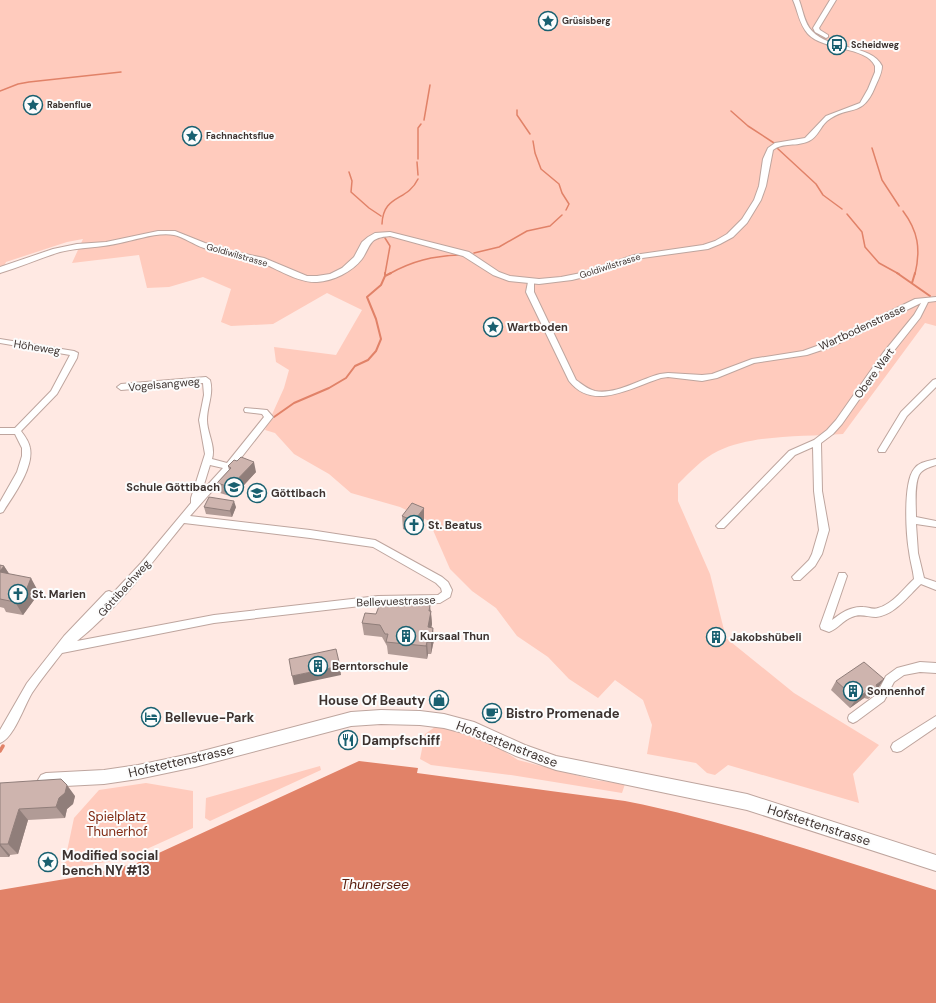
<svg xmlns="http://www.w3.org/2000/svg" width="936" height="1003" font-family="'DM Sans',sans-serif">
	<rect width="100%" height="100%" fill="#ffe9e3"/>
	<path fill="#ffcbbd" d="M0,0H936V326L925,323L843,434C804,437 754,434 718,451C703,458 690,472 678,484V501L710,574L726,638L794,693L879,745L853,774L859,803L728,765L715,775L707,773L696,763L647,754L652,725L643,700L615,680L598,698L569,679L548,657L517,636L496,608L472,591L450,569L429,521L400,507L351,493L329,474L294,454L275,433L265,430L284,388L289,370L276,362L274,347L336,355L362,310L327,293L273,324L231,326L221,322L231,289L203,277L169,287L147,288L139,255L72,263L83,239L67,242L6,262L0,275Z
		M435,727L461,731L493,744L518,760L595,780L625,784L622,793L511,775L431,765L420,759L425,734Z
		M320,766L321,770L210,821L205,818L206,798Z
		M146,783L193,791V828L127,858L63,870L74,818L99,790Z"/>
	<path fill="#e18268" d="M359,761L418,768L417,773L625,801C731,822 833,858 936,890V1003H0V890L83,876L137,863Z"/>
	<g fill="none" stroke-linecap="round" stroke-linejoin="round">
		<path stroke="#e18268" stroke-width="1.5" d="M0,91L18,84L29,82L121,72
			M517,110V115L530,134
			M731,111L748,126L774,143
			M424,120L430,85
			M533,141L535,153L541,169L559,184L562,193L569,204L566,210
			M777,148L816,184L823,195L842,209
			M872,148L882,180L899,206
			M418,159V128L421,124
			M417,162L418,175
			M349,172L352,181L351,192L369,208L381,216
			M903,211C918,231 921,249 915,274
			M847,214L862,232L865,247L879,263L899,274
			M382,224C383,194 407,202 418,179
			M385,238L390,246L385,274
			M474,253L499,247L527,231L550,226L562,215
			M389,274C412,261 433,256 459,255"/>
		<path stroke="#e18268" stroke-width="2" d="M897,273L930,296
			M385,275V273
			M912,283L915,273
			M274,417L294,403L329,388L346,378L355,366L368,360L376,351L381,339L376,319L367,297L381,285L385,276L391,273"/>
		<path stroke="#e18268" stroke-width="3.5" d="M0,751L3,746"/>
		<g stroke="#bea59e" stroke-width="2">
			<path id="minor" d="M531,280L534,282V292L576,380C582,384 587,389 595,391C616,395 640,379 660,374L668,373L702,375L712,374L752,359L803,351L825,343L915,299L936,297V301L928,302L920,318L889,357L842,424L833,434L821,443L822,491L829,530L822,554L815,566L800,580H794L792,577L809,560L812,554L819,530L814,491L813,447L795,455L724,528H718L716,526L789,451L814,440L827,430L836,420L883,353L914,315L921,303L831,347L807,355L754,363L717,378L702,381L668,377L661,378C632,387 593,412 569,381L526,292L528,282Z
				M0,339L74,351L78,353L77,358L57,394L21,431C25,436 29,442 30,448C34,468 13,496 3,512L0,513V502L17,472L22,456V448L15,434H0V428H15L51,391L70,355L0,343Z
				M206,377L210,380C214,394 207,406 207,420C207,433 216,446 212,459L227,463L264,417L262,414L245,412L244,410L245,408L267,410L273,417L237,463L190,516L310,530L375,540L442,577L448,582L452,590L450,597L440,603L378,604L214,623L62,653C52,666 41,679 32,693C24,706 14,738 0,743V730L27,683L64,636L106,592L109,591L113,593L141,563L191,503V498L205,454L199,420L204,395L203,383L121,390L117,387L121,384ZM210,465L223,468L202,491ZM184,523L310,538L373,547L436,583L441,588L442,592L438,595L378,596L214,615L77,641C118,608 151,564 184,523Z
				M936,379V387L907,416L885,452H879L878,450L901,412L933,380Z
				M936,459V465C930,467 922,469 919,475C914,486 916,505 916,517L936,521V527L916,524L918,553L924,578L936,582V590L921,584C908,596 895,615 876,617C868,617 860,613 852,617C843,620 838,629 829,632L821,629L820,626L839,573H845L847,576L832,620C841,613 851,606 863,607C868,607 873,610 878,608C893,604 904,588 914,579C913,569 910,561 909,551C906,534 903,483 914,469C919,462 928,461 936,459Z
				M920,662L936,663V673L920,672L904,675L894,682L884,701L857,721L853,723L849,721L848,718L849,715L876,695L886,676L897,668Z
				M936,716V727L901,751L897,752L893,751L891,747L893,743Z"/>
		</g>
		<g stroke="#bea59e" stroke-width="2">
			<path id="tertiary" d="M793,0H799C803,10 804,23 812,31C829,50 872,44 882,66C882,73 878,80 875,87C862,119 848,104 827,121C820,127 818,137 809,141C797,147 783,142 773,150L766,186L761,200L747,223L733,237L720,244L708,249L635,259L596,274L572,280L539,284L509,281L493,275L463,256L390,236C368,238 372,244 362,259C352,272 333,281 317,282C298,283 278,269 260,262C242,256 222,254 204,248C194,245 184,237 174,235C157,232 136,240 120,243C100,248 80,247 60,252C40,258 21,267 0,273V267L53,249L77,244L106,242L158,231H175L205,243L226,250L264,258L307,276H317L330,274L342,268L354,257L362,242L368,237L375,233L390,232L469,252L499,272L510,276L539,279L561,277L581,273L634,255L703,245L715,241L727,234L742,219L754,200L759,186L763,159L768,148L775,143L805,138L826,116L860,103L868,89L875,72V66C866,46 824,51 808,34C799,24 798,11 793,0Z
				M830,0H836L819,28L820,30L828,35V37L826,38L815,32L813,28Z"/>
		</g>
		<g stroke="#bea59e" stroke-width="2">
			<path id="secondary" d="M381,710L420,711L444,714L474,722L525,745L556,756L747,794L936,855V871L747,810L556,770L516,756L471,735L444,728L420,725L381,724L351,726L195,767L138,779L104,784L46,787L41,785L38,780L41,775L46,773L104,770L138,765L195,753L351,712Z"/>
		</g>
		<use href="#minor" fill="#fff" fill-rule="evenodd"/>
		<use href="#tertiary" fill="#fff" fill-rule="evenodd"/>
		<use href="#secondary" fill="#fff" fill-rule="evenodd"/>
	</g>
	<path fill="#b19b96" d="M228,466L256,472L233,497L220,493L217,483L229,470Z
		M204,507H236L232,517L206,514Z
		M402,516L424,520L415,534L403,529Z
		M0,565L4,566L9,574L38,591L34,600L23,615L6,612L4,608L0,607Z
		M398,603L431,611L432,624L431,628L434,640L431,654H428L427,659L388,654L387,646L382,637L364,635L362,623L376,614Z
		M884,679L878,688L875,690L871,696L868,699L864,698L850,708L831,690L836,681Z
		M0,783L75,796L73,804L67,809L65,818L28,820L18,854L10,855L9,857H0Z"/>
	<path fill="#907e7a" d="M254,462L256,472L233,497L230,487Z
		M234,501L236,507L232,517L230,511Z
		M424,508V520L415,534L414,521Z
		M4,566L12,578L0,574V570Z
		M31,578L38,591L34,600L23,615L15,602Z
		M430,605L432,624L429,640L428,627L429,611Z
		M433,628L434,640L431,654V642Z
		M427,642L428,654L427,659L426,646Z
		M340,666L341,675L294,685L292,676Z
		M884,679L878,688L875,690L871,696L868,699L876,685Z
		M870,689L864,698L850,708L856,699Z
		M67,785L75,796L73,804L67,809L65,818L56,807L59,798Z
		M19,809L28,820L18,854L8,844Z
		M0,844L10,855L9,857L0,846Z"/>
	<path fill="#ceb4ae" stroke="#907e7a" d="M241,457L254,462L230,487L217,483L231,468L228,466L234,460L237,461Z
		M209,497L234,501L230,511L204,507Z
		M412,503L424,508L414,521L402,516Z
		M0,565L4,566L0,571Z
		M0,572L31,578L27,588L15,602L0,599Z
		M381,601L398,603V601L430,605L429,611H431L428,627L433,628L431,642H427L426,646L386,642L388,634H385L380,625L362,623L365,613L376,614Z
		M336,649L340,666L292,676L289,659Z
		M864,662L884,679L876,685L877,687L873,690L870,689L856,699L836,681Z
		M61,779L67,785L65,793L59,798L56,807L19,809L8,844H0V846V783Z"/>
	<defs>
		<g id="sight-ring" transform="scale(1)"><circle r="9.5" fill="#fcfcfc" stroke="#196070" stroke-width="1.5"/><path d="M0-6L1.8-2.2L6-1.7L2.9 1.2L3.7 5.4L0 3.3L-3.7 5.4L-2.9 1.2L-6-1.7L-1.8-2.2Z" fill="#196070"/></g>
		<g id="bus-ring" transform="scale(1)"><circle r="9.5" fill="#fcfcfc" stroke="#196070" stroke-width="1.5"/><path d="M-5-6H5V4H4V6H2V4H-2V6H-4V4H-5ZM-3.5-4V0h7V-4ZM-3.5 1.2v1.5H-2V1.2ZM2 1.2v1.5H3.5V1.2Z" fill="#196070"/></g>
		<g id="school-ring" transform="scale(1)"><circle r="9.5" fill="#fcfcfc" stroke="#196070" stroke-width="1.5"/><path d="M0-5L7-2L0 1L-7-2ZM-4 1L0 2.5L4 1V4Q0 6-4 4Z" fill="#196070"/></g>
		<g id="church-ring" transform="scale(1)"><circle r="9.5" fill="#fcfcfc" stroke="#196070" stroke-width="1.5"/><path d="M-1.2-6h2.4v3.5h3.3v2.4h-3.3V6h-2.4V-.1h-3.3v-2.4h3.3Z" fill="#196070"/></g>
		<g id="building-ring" transform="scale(1)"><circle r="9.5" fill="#fcfcfc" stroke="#196070" stroke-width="1.5"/><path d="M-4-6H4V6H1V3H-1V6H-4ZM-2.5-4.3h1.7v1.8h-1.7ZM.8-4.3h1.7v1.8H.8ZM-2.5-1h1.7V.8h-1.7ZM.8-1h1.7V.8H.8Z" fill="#196070"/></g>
		<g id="shop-ring" transform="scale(1)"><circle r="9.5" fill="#fcfcfc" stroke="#196070" stroke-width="1.5"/><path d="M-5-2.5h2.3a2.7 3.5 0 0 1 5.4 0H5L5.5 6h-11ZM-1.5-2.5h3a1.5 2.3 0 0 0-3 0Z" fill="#196070"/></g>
		<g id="cafe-ring" transform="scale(1)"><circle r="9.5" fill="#fcfcfc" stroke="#196070" stroke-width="1.5"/><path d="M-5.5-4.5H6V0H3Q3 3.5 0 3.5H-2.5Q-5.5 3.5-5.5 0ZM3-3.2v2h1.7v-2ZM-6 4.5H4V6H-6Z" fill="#196070"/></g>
		<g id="hotel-ring" transform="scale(1)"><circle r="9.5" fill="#fcfcfc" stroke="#196070" stroke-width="1.5"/><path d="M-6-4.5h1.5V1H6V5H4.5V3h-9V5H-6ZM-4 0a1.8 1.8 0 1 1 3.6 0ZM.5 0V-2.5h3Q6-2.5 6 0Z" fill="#196070"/></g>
		<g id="restaurant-ring" transform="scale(1)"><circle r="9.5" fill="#fcfcfc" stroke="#196070" stroke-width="1.5"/><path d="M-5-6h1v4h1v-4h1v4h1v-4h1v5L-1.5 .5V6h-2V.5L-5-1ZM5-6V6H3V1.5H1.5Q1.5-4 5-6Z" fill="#196070"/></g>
	</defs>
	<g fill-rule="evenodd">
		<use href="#sight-ring" x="548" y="21"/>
		<use href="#bus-ring" x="837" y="45"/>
		<use href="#sight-ring" x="33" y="105"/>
		<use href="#sight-ring" x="192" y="136"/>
		<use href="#sight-ring" x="493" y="327"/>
		<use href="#school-ring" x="234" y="487"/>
		<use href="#school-ring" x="257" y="493"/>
		<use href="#church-ring" x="414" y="525"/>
		<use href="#church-ring" x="18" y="594"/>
		<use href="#building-ring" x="406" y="636"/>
		<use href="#building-ring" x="716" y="637"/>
		<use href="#building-ring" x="318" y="666"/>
		<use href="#building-ring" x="853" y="691"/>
		<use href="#shop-ring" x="439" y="700"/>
		<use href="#cafe-ring" x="492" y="713"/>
		<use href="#hotel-ring" x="151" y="717"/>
		<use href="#restaurant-ring" x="348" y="740"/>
		<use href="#sight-ring" x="48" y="862"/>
	</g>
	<g text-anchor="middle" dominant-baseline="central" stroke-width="4" stroke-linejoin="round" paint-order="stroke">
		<g font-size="9" font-weight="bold" fill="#3d3330" stroke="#fcfcfc" text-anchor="start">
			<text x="562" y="21">Grüsisberg</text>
			<text x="851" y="45">Scheidweg</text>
			<text x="47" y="105">Rabenflue</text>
			<text x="206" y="136">Fachnachtsflue</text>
		</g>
		<g font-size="9" fill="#3d3330" stroke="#fcfcfc">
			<text transform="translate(237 255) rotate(16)">Goldiwilstrasse</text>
			<text transform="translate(610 266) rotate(-18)">Goldiwilstrasse</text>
		</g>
		<g font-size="11" font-weight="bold" fill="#3d3330" stroke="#fcfcfc" text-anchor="start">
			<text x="507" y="327">Wartboden</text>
			<text x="220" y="487" text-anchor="end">Schule Göttibach</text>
			<text x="271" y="493">Göttibach</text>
			<text x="428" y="525">St. Beatus</text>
			<text x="32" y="594">St. Marien</text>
			<text x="420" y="636">Kursaal Thun</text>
			<text x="730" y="637">Jakobshübeli</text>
			<text x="332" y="666">Berntorschule</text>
			<text x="867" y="691">Sonnenhof</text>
		</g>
		<g font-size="11" fill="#3d3330" stroke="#fcfcfc">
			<text transform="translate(862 327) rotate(-25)">Wartbodenstrasse</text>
			<text transform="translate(37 347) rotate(9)">Höheweg</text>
			<text transform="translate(874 373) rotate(-54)">Obere Wart</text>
			<text transform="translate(164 384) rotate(-5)">Vogelsangweg</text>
			<text transform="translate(124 588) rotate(-48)">Göttibachweg</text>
			<text transform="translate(396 601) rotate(-2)">Bellevuestrasse</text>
		</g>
		<g font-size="13" font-weight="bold" fill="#3d3330" stroke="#fcfcfc" text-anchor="start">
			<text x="425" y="700" text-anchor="end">House Of Beauty</text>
			<text x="506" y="713">Bistro Promenade</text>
			<text x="165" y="717">Bellevue-Park</text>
			<text x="362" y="740">Dampfschiff</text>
			<text x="62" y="855">Modified social<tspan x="62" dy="15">bench NY #13</tspan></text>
		</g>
		<g font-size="13" fill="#3d3330" stroke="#fcfcfc">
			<text transform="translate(507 744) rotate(21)">Hofstettenstrasse</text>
			<text transform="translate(181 761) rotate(-13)">Hofstettenstrasse</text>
			<text transform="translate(819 825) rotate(18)">Hofstettenstrasse</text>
		</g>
		<g font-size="13" fill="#812b14" stroke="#fcfcfc">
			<text x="117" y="816">Spielplatz<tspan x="117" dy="15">Thunerhof</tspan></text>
		</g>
		<g font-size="14" font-style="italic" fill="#591d0d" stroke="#fcfcfc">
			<text x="375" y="884">Thunersee</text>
		</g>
	</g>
</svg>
